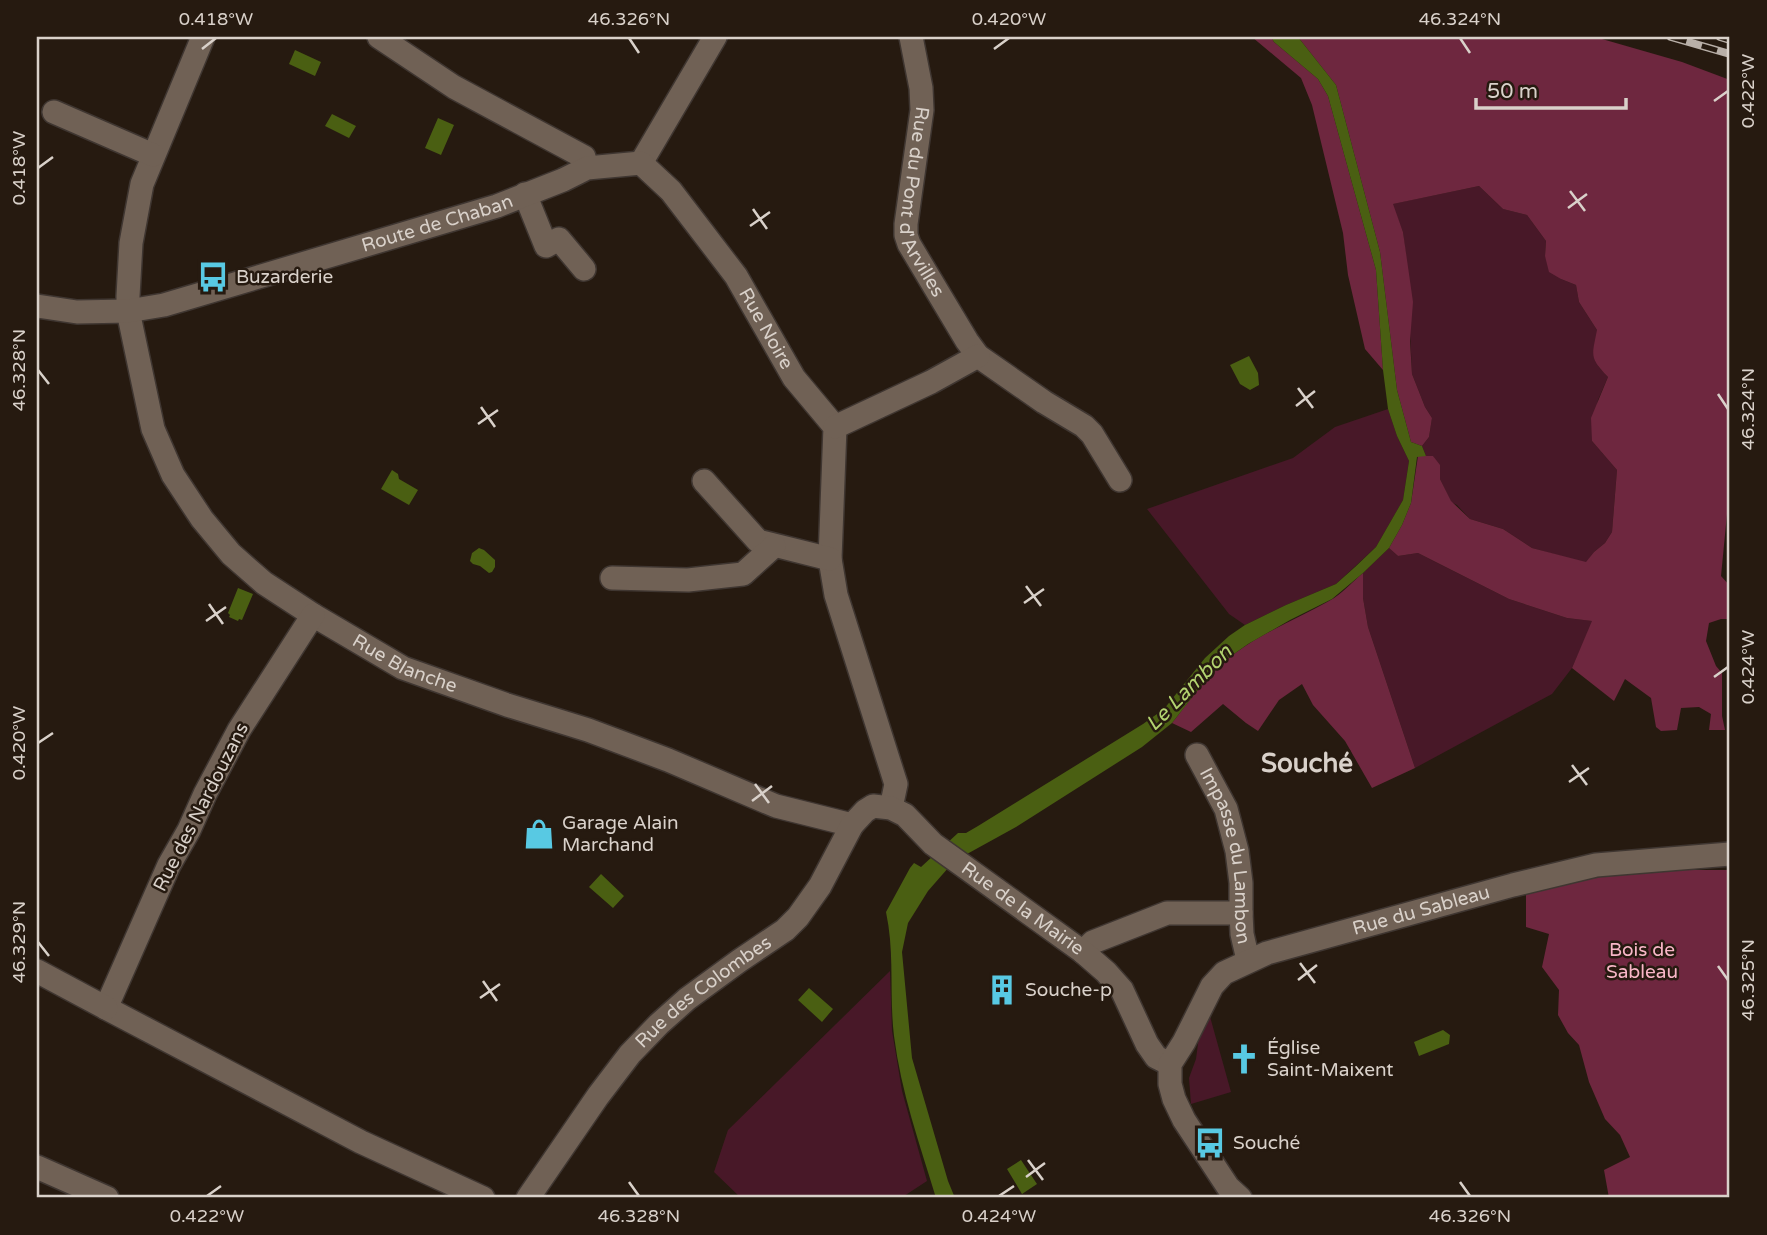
<svg xmlns="http://www.w3.org/2000/svg" width="1767" height="1235" font-family="'Varela Round',sans-serif">
	<rect width="100%" height="100%" fill="#261a10"/>
	<path fill="#481828" d="M1479,186L1503,209L1527,215L1546,241L1545,256L1561,279L1576,285L1579,302L1597,330L1598,366L1608,377L1598,400L1592,441L1617,470L1612,532L1605,543L1594,552L1586,563L1532,548L1503,529L1470,519L1457,505L1451,502L1440,479L1433,456H1426L1422,446L1429,437L1432,418L1425,407L1412,374L1407,266L1403,232L1392,204Z
		M1388,409L1397,436L1409,461L1403,500L1376,547L1336,584L1286,605L1245,625L1229,614L1147,509L1293,458L1335,427Z
		M1389,548L1398,556L1418,553L1509,599L1567,618L1593,621L1572,668L1552,694L1415,768L1368,627L1363,598V573Z
		M890,971L892,1031L902,1091L927,1181L901,1198H741L714,1172L728,1130Z
		M1209,1013L1231,1092L1191,1104L1189,1078L1196,1059L1199,1036Z"/>
	<path fill="#6e273f" d="M1252,37H1271L1274,42L1318,79L1328,96L1376,270L1383,370L1365,349L1348,275L1343,233L1312,105L1301,78Z
		M1298,37H1595L1682,62L1730,80V483L1721,576L1730,586V619H1721L1709,623L1706,641L1716,666L1722,673V716L1725,730H1709L1711,714L1699,707L1681,708L1677,730L1661,731L1656,727L1651,698L1625,679L1614,701L1572,668L1592,621L1567,618L1509,599L1418,553L1398,556L1389,548L1402,525L1411,503L1418,456H1433L1440,465V479L1451,501L1470,519L1503,529L1532,548L1586,562L1594,552L1605,543L1612,532L1617,470L1592,441L1591,418L1608,377C1589,357 1592,356 1597,330L1579,302L1576,285L1561,279L1549,272L1545,256L1546,241L1527,215L1503,209L1479,186L1393,204L1403,232L1413,302L1410,341L1412,374L1425,407L1432,418L1429,437L1422,446L1411,442L1397,390L1380,252L1336,85Z
		M1363,573V598L1368,627L1415,768L1372,788L1345,741L1313,705L1302,684L1279,700L1258,731L1246,723L1223,704L1191,732L1172,723C1189,702 1205,678 1225,661C1256,635 1295,620 1329,601C1342,594 1352,582 1363,573Z
		M1663,870H1730V1198H1609L1604,1170L1630,1157L1620,1135L1605,1119L1589,1082L1579,1045L1568,1033L1558,1015L1559,990L1542,967L1549,934L1526,927V894L1594,875Z"/>
	<path fill="#4a5f12" d="M1271,37H1298L1336,85L1380,252L1397,390L1411,442L1422,446L1426,456L1417,457L1411,503L1402,525L1389,548L1363,573L1332,599L1290,620L1248,644L1224,661L1201,686L1172,723L1142,747L1016,827L967,854L949,867L928,891L908,923L902,952L912,1058L948,1181L955,1198H936C920,1145 901,1092 894,1036C889,994 895,954 886,912L910,868L914,863L921,867L958,833H966L978,826L1143,724L1164,709L1205,658L1229,636L1245,625L1286,605L1336,584L1355,567L1376,547L1403,500L1409,461L1397,436L1388,409L1383,370L1376,270L1328,96L1318,79L1274,42Z
		M295,50L321,62L315,76L289,64Z
		M332,114L356,126L349,138L325,126Z
		M438,118L454,125L441,155L425,148Z
		M1249,356L1258,373L1259,385L1250,390L1240,384L1230,365Z
		M392,470L398,474L399,479L418,490L409,505L381,489Z
		M479,548L484,550L495,560V567L492,572L489,573L480,566L473,564L470,561L472,553Z
		M238,588L253,594L242,620L239,619L238,621L229,617L230,615L228,613Z
		M601,874L624,896L613,908L589,887Z
		M809,988L833,1009L822,1022L798,1000Z
		M1443,1030L1450,1035L1449,1044L1419,1056L1414,1042Z
		M1021,1160L1037,1184L1022,1194L1007,1169Z"/>
	<g fill="none" stroke-linecap="round" stroke-linejoin="round">
		<g stroke="#3f3631" stroke-width="26">
			<g id="minor">
				<path id="s1" d="M203,37L142,184L131,243L128,296V311L153,429L173,475L202,519L231,554L264,583L313,615L403,668L507,705L588,730L668,760L776,806L852,825"/>
				<path d="M379,37L454,87L584,157L587,168"/>
				<path id="s2" d="M911,37L921,88L922,110L906,224V235L909,244L967,341L978,356L1044,402L1084,426L1092,434L1120,480"/>
				<path d="M54,112L153,155"/>
				<path d="M641,163L715,37"/>
				<path d="M525,194L546,246L559,239L584,269"/>
				<path id="s3" d="M37,306L77,312L128,311L164,305L497,206L563,180L587,168L641,163L671,191L736,276L794,378L835,427L830,559L836,595L896,784L891,808"/>
				<path d="M835,427L931,382L978,356"/>
				<path d="M704,481L758,541L830,559"/>
				<path d="M612,578L688,580L743,574L774,546"/>
				<path d="M313,615L239,730L205,794L189,830L169,865L106,1008L361,1142L483,1198"/>
				<path id="s4" d="M1197,755L1226,809L1237,851L1241,883V913L1242,934L1248,960"/>
				<path d="M1083,952L1093,942L1167,913H1241"/>
				<path d="M37,971L106,1008"/>
				<path d="M37,1167L107,1198"/>
				<path id="s5" d="M528,1198L598,1096L630,1054L659,1024L687,999L739,961L785,930L798,917L820,886L852,825L865,811L873,806L891,808L905,815L933,844L1083,952L1106,972L1122,990L1147,1044L1156,1057L1170,1064"/>
				<path id="s6" d="M1240,1198L1228,1187L1184,1120L1174,1099L1170,1084V1064L1184,1042L1212,986L1224,973L1267,953L1513,885L1596,865L1730,854"/>
			</g>
		</g>
		<use href="#minor" stroke="#706155" stroke-width="23"/>
		<g stroke="#b8afa8" stroke-width="8">
			<path id="rail" d="M1671,37L1730,54
				M1720,37L1730,40"/>
		</g>
		<use href="#rail" stroke="#261a10" stroke-width="5" stroke-dasharray="16" stroke-linecap="butt"/>
	</g>
	<path fill="none" stroke="#d9d1ca" stroke-width="2.5" d="M629,38L639,53M1460,38L1470,53M202,49L216,38M994,49L1009,38M1714,101L1728,91M38,168L53,157M1570,191L1585,211M1568,208L1587,194M753,209L767,229M750,226L770,212M38,370L49,384M1298,388L1313,408M1718,394L1728,409M1296,406L1315,391M481,407L495,427M478,424L498,410M1026,586L1041,606M1024,603L1044,589M209,604L223,624M206,621L226,607M1714,677L1728,667M38,743L53,733M1572,765L1587,785M1569,782L1589,768M755,784L769,803M752,801L772,786M38,942L49,956M1300,963L1315,983M1718,966L1728,980M1298,980L1317,965M483,981L497,1001M480,998L500,984M1028,1160L1043,1180M1026,1177L1045,1163M629,1182L639,1196M1460,1182L1470,1196M207,1196L221,1186M999,1196L1014,1186"/>
	<defs>
		<g id="bus-bare" transform="scale(2.415)"><path d="M-5-6H5V4H4V6H2V4H-2V6H-4V4H-5ZM-3.5-4V0h7V-4ZM-3.5 1.2v1.5H-2V1.2ZM2 1.2v1.5H3.5V1.2Z" fill="#58c9e3" stroke="#261a10" stroke-width="2.5" paint-order="stroke"/></g>
		<g id="shop-bare" transform="scale(2.415)"><path d="M-5-2.5h2.3a2.7 3.5 0 0 1 5.4 0H5L5.5 6h-11ZM-1.5-2.5h3a1.5 2.3 0 0 0-3 0Z" fill="#58c9e3" stroke="#261a10" stroke-width="2.5" paint-order="stroke"/></g>
		<g id="building-bare" transform="scale(2.415)"><path d="M-4-6H4V6H1V3H-1V6H-4ZM-2.5-4.3h1.7v1.8h-1.7ZM.8-4.3h1.7v1.8H.8ZM-2.5-1h1.7V.8h-1.7ZM.8-1h1.7V.8H.8Z" fill="#58c9e3" stroke="#261a10" stroke-width="2.5" paint-order="stroke"/></g>
		<g id="church-bare" transform="scale(2.415)"><path d="M-1.2-6h2.4v3.5h3.3v2.4h-3.3V6h-2.4V-.1h-3.3v-2.4h3.3Z" fill="#58c9e3" stroke="#261a10" stroke-width="2.5" paint-order="stroke"/></g>
	</defs>
	<g fill-rule="evenodd">
		<use href="#bus-bare" x="213" y="277"/>
		<use href="#shop-bare" x="539" y="834"/>
		<use href="#building-bare" x="1002" y="990"/>
		<use href="#church-bare" x="1244" y="1059"/>
		<use href="#bus-bare" x="1210" y="1143"/>
	</g>
	<g text-anchor="middle" dominant-baseline="central" stroke-width="5" stroke-linejoin="round" paint-order="stroke">
		<g font-size="19" fill="#d9d1ca" stroke="#261a10">
			<text stroke="none"><textPath href="#s2" startOffset="170">Rue du Pont d'Arvilles</textPath></text>
			<text stroke="none"><textPath href="#s3" startOffset="413">Route de Chaban</textPath></text>
			<text stroke="none"><textPath href="#s3" startOffset="836">Rue Noire</textPath></text>
			<text stroke="none"><textPath href="#s1" startOffset="763">Rue Blanche</textPath></text>
			<text transform="translate(201 807) rotate(-63)">Rue des Nardouzans</text>
			<text stroke="none"><textPath href="#s4" startOffset="107">Impasse du Lambon</textPath></text>
			<text stroke="none"><textPath href="#s5" startOffset="714">Rue de la Mairie</textPath></text>
			<text stroke="none"><textPath href="#s6" startOffset="469">Rue du Sableau</textPath></text>
			<text stroke="none"><textPath href="#s5" startOffset="273">Rue des Colombes</textPath></text>
		</g>
		<g font-size="19" fill="#d9d1ca" stroke="#261a10" text-anchor="start">
			<text x="236" y="277">Buzarderie</text>
			<text x="562" y="823">Garage Alain<tspan x="562" dy="22">Marchand</tspan></text>
			<text x="1025" y="990">Souche-p</text>
			<text x="1267" y="1048">Église<tspan x="1267" dy="22">Saint-Maixent</tspan></text>
			<text x="1233" y="1143">Souché</text>
		</g>
		<g font-size="19" fill="#f8b6c7" stroke="#261a10">
			<text x="1642" y="950">Bois de<tspan x="1642" dy="22">Sableau</tspan></text>
		</g>
		<g font-size="21" font-style="italic" fill="#b3d470" stroke="#261a10">
			<text transform="translate(1189 688) rotate(-45)">Le Lambon</text>
		</g>
		<g font-size="26" font-weight="bold" fill="#d9d1ca" stroke="#261a10">
			<text x="1307" y="763">Souché</text>
		</g>
	</g>
	<rect width="1767" height="1235" fill="none" stroke="#261a10" stroke-width="77"/>
	<path d="M1476 98v10h150v-10" fill="none" stroke="#d9d1ca" stroke-width="3.5"/>
	<text x="1487" y="98" font-size="21" fill="#d9d1ca" stroke="#261a10" stroke-width="5" paint-order="stroke">50 m</text>
	<rect x="38" y="38" width="1690" height="1158" fill="none" stroke="#d9d1ca" stroke-width="2.5"/>
	<g font-size="18" text-anchor="middle" fill="#d9d1ca">
		<text x="216" y="25">0.418°W</text>
		<text x="629" y="25">46.326°N</text>
		<text x="1009" y="25">0.420°W</text>
		<text x="1460" y="25">46.324°N</text>
		<text transform="translate(1748 91) rotate(-90)" y="6">0.422°W</text>
		<text transform="translate(19 168) rotate(-90)" y="6">0.418°W</text>
		<text transform="translate(19 370) rotate(-90)" y="6">46.328°N</text>
		<text transform="translate(1748 409) rotate(-90)" y="6">46.324°N</text>
		<text transform="translate(1748 667) rotate(-90)" y="6">0.424°W</text>
		<text transform="translate(19 743) rotate(-90)" y="6">0.420°W</text>
		<text transform="translate(19 942) rotate(-90)" y="6">46.329°N</text>
		<text transform="translate(1748 980) rotate(-90)" y="6">46.325°N</text>
		<text x="207" y="1222">0.422°W</text>
		<text x="639" y="1222">46.328°N</text>
		<text x="999" y="1222">0.424°W</text>
		<text x="1470" y="1222">46.326°N</text>
	</g>
</svg>
